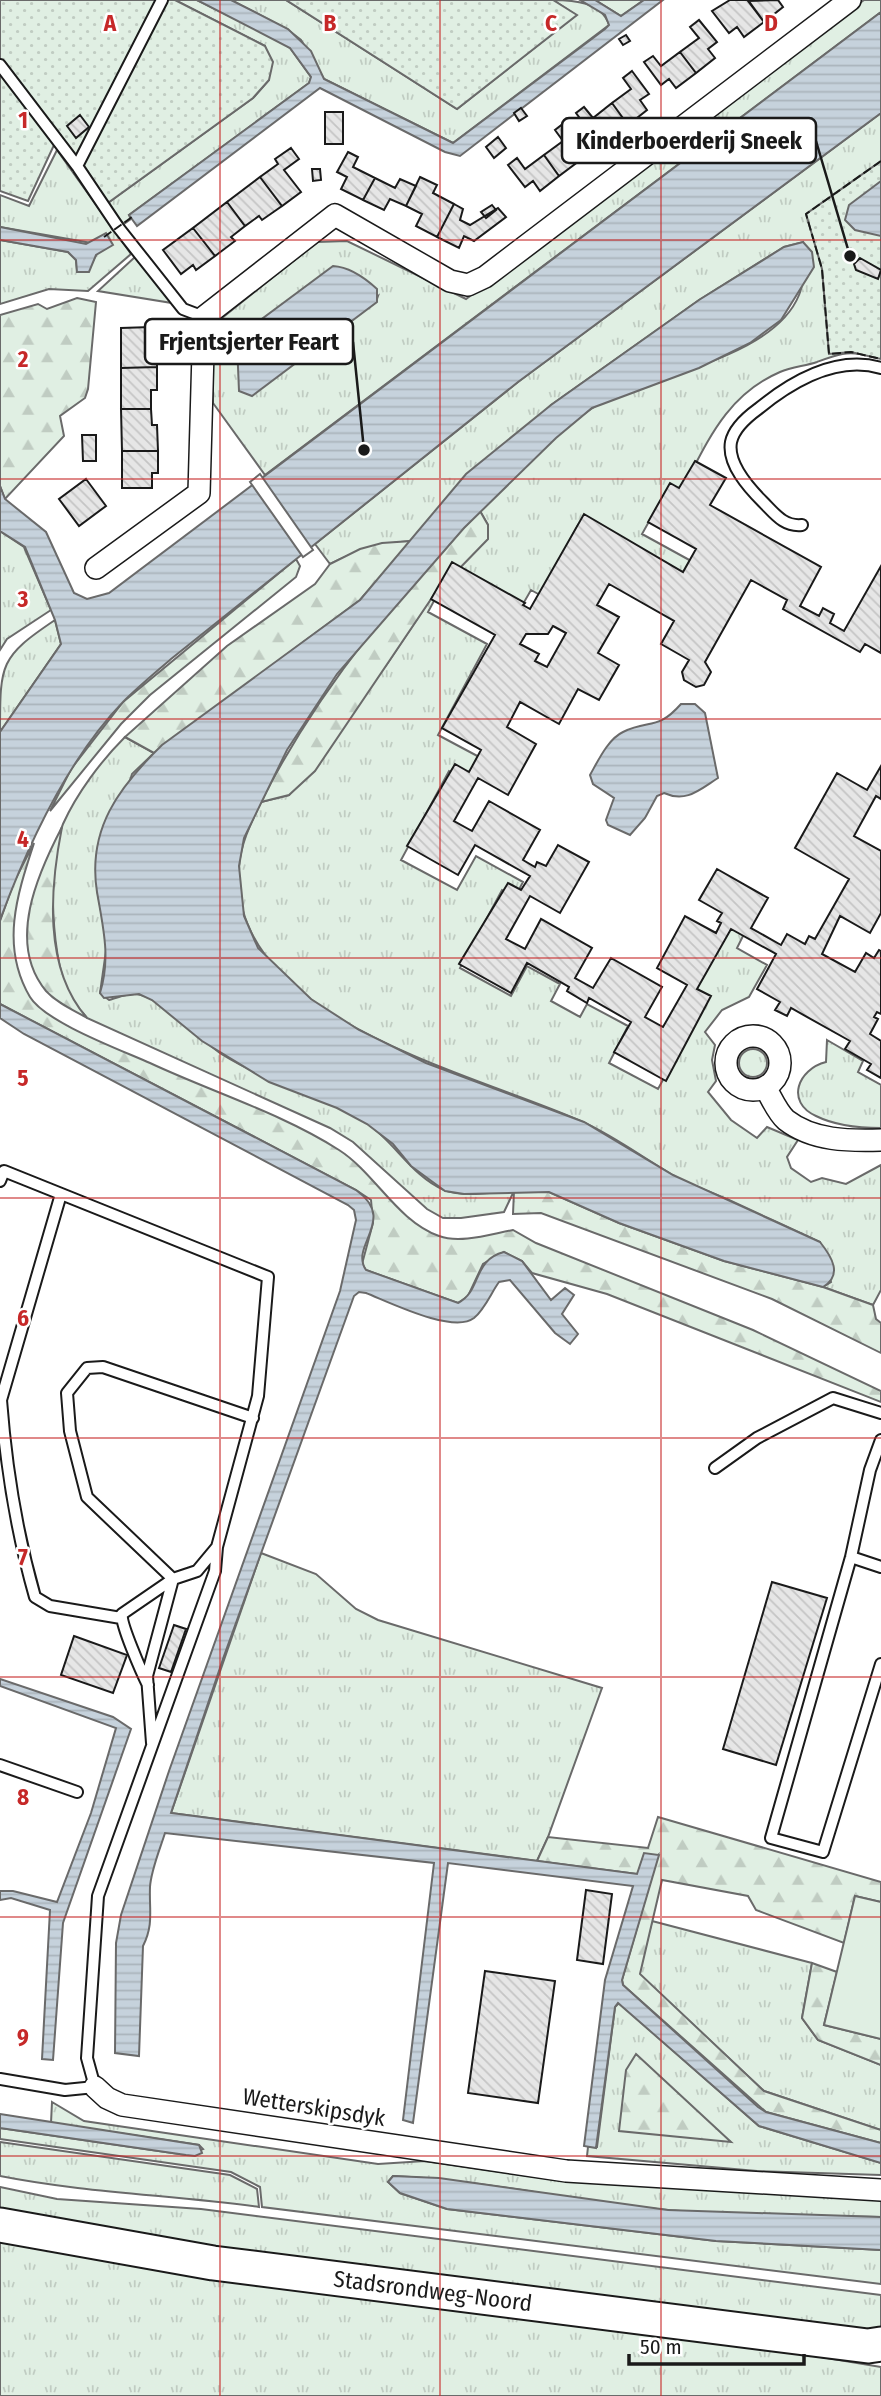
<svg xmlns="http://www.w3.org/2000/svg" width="881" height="2396" font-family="'Fira Sans Condensed',sans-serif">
	<defs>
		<pattern id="grass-tufts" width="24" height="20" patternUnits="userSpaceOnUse" patternTransform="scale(1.75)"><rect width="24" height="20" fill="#e0efe3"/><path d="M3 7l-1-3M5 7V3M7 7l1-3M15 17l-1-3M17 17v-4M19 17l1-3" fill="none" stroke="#c0ccc2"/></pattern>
		<pattern id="forest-firs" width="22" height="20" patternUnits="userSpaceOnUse" patternTransform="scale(1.75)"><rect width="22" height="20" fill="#e0efe3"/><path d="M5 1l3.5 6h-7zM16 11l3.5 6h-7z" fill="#c0ccc2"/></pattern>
		<pattern id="park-dots" width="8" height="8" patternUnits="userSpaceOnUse" patternTransform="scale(1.75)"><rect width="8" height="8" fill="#e0efe3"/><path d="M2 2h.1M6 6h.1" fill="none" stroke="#c0ccc2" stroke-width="1.8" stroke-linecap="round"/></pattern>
		<pattern id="water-rules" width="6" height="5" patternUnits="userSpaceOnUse" patternTransform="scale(1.75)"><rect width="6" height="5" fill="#c6d2dc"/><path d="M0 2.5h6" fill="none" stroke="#aab4bc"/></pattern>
		<pattern id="building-back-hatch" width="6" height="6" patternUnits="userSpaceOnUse" patternTransform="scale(1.75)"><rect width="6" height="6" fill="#e6e6e6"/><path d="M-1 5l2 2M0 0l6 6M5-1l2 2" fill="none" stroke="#c5c5c5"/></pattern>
	</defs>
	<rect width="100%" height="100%" fill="#fff"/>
	<path fill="url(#grass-tufts)" stroke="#6a6a6a" stroke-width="2" fill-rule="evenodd" d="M175,0H197L280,41L290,48L311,77L309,83L129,215L131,219L124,224L105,205L253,98L269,80L265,46Z
		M231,0H286L457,109L576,15L553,0C573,0 602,2 609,25L453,143L324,79L301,40L287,29Z
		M595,0H644L621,16Z
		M864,0H881V12L265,475L213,403L212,337L222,318L317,242L347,241L466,299ZM378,296L376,302L252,395Z
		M881,113V181L869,355C845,351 838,354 817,362C805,366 792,367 780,372C722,397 705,449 677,499L665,493L642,534L693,562L683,581L578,525L540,595L531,590L519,611L449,573L428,612L487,644L438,735L483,759L471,782L449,771L401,860L457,890L476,856L523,882L515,897L502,890L460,968L511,996L527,966L560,984L551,1001L580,1017L587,1004L628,1026L609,1063L658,1089L706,1001L693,994L729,926L744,934L737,948L767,965L749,997L722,1010L705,1032L715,1045L712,1060L716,1081L708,1092L731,1120L757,1138L767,1127L798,1140L787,1157L791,1168L811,1182L822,1178L846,1184L881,1165V1290L873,1305L823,1287L831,1282L820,1242C790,1228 759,1214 729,1200C710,1191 689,1185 671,1174C642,1157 615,1137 585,1123C479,1074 225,1020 239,866C241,843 251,823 261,802L289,795L387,664L450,570L488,525L480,511C515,476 550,437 591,409C643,374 772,362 799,295C805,281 802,257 803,242L784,247L699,300L551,405L412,541C380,543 358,550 330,564L315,544L518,382Z
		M57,150L131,254L88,291L49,289L0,304V240L68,252L76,260L77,271L91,265L96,255L91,243L0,227V195L29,206Z
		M135,257L172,303L98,291Z
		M0,531L24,547L51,610L7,639L0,650Z
		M55,620L61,644L0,732C0,663 0,657 55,620Z
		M125,737L154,753L132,774L97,889L107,944L100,993L109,1000C119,997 131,992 141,995C161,999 202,1041 223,1055C268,1083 323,1095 368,1124C395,1143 413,1177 444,1190C465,1198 493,1192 514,1191L504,1212L461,1218H443L427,1209L353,1142L330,1128L87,1018C83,1012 77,1007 73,1002C50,967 47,861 63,824C77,793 101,761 125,737Z
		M827,1040L863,1061L858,1072L881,1085V1128C859,1128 836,1126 816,1116C785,1102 798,1069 826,1062Z
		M739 1063a14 14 0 1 1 28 0a14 14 0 1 1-28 0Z
		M261,1553L316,1574L356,1609L378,1620L602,1688L548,1837L537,1861L171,1813Z
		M652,1921L812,1963L802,2018L818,2040L881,2065V2130L764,2091L639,1974Z
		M619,2003L759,2126L881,2163V2175L757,2171L587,2156L588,2147H597L615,2007Z
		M52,2102L84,2121L378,2164L425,2161L564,2181L881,2200V2217C810,2215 739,2216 668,2210C576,2202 486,2180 393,2176L388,2182L400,2193L447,2209L716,2241L881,2250V2284L262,2207L260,2187L231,2172L0,2139V2128L186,2155L203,2149L199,2145L51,2123Z
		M0,2142L230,2175L257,2189L259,2207C172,2195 86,2193 0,2176Z
		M0,2187L57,2199L201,2209L881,2295V2332L296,2261L0,2210Z
		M0,2242L181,2272L797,2353L881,2367V2396H0Z"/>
	<path fill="url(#forest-firs)" stroke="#6a6a6a" stroke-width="2" d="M77,298L96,302L88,389L85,398L60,416L64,436L5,499L0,486V315L38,304L47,309Z
		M480,511L488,525V539L455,573L450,571L315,771L289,795L261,802C316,693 394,597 480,511Z
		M412,541L360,600L154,753L125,737L227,646L315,584L330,564L360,549L382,543Z
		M296,559L300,566L296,577L150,695L121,724L50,811L71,769L123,702Z
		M62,827C50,888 43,968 87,1018C73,1010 57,1003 46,991C6,943 38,873 62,827Z
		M34,843C17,895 0,946 30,997C45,1022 121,1050 150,1063C212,1092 281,1113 339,1150C375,1173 397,1221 439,1236C460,1244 491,1234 513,1230L536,1243L753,1330L881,1391V1402L607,1294L532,1273L522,1261L504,1252L483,1264L468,1296L458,1303L366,1270L362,1264L373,1223L371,1200L356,1190L0,1004V921L14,882Z
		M514,1191L549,1192L619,1223L724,1261L823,1287L873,1305L876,1319L881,1323V1353L772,1299L541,1213L513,1214Z
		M658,1817L881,1882V1902L855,1896L844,1943L756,1910L748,1896L662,1880L640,1974L764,2091L881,2130V2143L766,2112L623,1985L622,1980L658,1855L637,1874L537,1861L548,1837L648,1848Z
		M812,1963L837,1972L824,2025L881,2039V2065L818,2040L802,2018Z
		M636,2054L731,2142L619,2131L626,2070Z"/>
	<path fill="url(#park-dots)" stroke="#6a6a6a" stroke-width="2" d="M0,0H175L265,46L273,62L269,80L253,98L105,205L83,174L78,179L54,145L28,201L0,191Z
		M286,0H553L577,15L457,109Z
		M881,161V359L851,352L829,354L822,269L806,214Z"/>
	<path fill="#e0efe3" stroke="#6a6a6a" stroke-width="2" d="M855,1896L881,1902V2039L824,2025Z"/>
	<path fill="url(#water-rules)" stroke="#6a6a6a" stroke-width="2" d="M197,0H231L288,29L311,51L324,79L453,143L605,29L609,25L605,15L580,0H595L621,16L644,0H663L460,156L445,152L320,88L137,226L129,215L309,83L311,77L290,48Z
		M881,12V113L518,382L171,659C155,673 138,687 123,702C68,759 27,847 0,920V732L61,644L55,620L25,547L0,531V486L5,499L46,532L74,593L87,599L109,593Z
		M881,181V236L855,230L845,220L849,205Z
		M0,227L86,244L106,233L113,245L96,255L89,272H77L76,260L68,252L0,240Z
		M803,242L812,252L814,267L781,320L750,343L699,368L592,408L556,438L464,528L337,674L287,750L244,838L239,866L244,916L258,948L311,999L359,1030L426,1063L584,1122L673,1175L820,1242C832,1257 843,1275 823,1287L724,1261L619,1223L549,1192L464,1194L445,1191L411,1166L393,1144L367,1124L337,1108L269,1082L202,1041L152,1000L139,994L104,998L100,993C111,958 103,927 97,892C87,829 119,787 162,745L360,600L466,474L551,405L699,300L784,247Z
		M333,266C350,267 364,277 377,289V302L252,396L239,391L237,343L239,336Z
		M681,704H695L705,713L718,778C699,790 686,803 664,793L657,796L645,818L630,835L608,825L606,820L614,798L593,784L590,775C598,761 608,739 623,732C650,719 657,731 681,704Z
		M0,1004L356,1190C398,1220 349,1245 366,1270L458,1303C482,1291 472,1260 504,1252L522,1261L551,1300L565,1288L574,1295L562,1314L578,1334L570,1344L555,1333L510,1280L499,1282C491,1293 485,1309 474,1318C453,1334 389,1302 366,1293L359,1292L354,1296L224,1656L171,1813L637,1874L644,1853L659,1855L622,1980L623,1985L758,2107L766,2112L881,2143V2163L759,2126L618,2003L615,2007L596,2148L584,2146L605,1980L633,1886L448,1863L413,2123L403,2120L434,1863L165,1833C160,1849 151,1870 150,1887C149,1910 154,1924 143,1946L139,2056L115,2053L116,1943L121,1915L169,1771L340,1291L356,1220L354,1210L348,1205L24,1034L0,1018Z
		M0,1679L113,1717L131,1729L63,1923L53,2060L42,2059L50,1910L11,1898L0,1900V1891H13L57,1902L91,1813L116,1728L0,1686Z
		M0,2114L199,2145L202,2153L195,2156L186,2155L0,2128Z
		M393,2176L439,2178L668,2210L881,2217V2250L716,2241L447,2209L400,2193L388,2182Z"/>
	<path fill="#fff" stroke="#6a6a6a" stroke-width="2" d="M260,474L313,550L303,557L250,482Z"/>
	<path fill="url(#building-back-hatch)" stroke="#1a1a1a" stroke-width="2" fill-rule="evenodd" d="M730,0H748L764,22L744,37L737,27L729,33L712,11Z
		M778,0L783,7L764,22L748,1Z
		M699,20L717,42L708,49L715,58L696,73L680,52L699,38L690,27Z
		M626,35L630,41L623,45L619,39Z
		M680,52L696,73L676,88L669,79L661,85L644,62L653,56L661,66Z
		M632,71L649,94L640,100L647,110L628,125L612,103L631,89L623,78Z
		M612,103L628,125L608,140L601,130L593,136L576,113L584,107L593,118Z
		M521,108L527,116L519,121L514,113Z
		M325,112H343V144H325Z
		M80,115L89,127L76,138L67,126Z
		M564,123L581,146L572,152L579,161L559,176L544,155L563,141L555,130Z
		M498,137L506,148L494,158L486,147Z
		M291,148L299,159L284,170L301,192L282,206L260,177L278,164L275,159Z
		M348,152L358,157L353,167L375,178L363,200L341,189L347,177L337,172Z
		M544,155L559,176L540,191L533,181L525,187L508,165L517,158L525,169Z
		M312,169H320L321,180L313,181Z
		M260,177L282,206L262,220L259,216L245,226L227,202Z
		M420,177L437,185L433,193L454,204L437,237L416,226L422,214L406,206Z
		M375,178L395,188L400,179L416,186L406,206L390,199L384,210L363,200Z
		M227,202L245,226L231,237L235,241L215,256L193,228Z
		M454,204L463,209L460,220L470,225L498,208L506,217L474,241L464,236L459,248L437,237Z
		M492,205L496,210L486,218L481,212Z
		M193,228L215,256L196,270L193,265L181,274L163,250Z
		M860,258L881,270L878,279L856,270L854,264Z
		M151,327V342H157V367L121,368V328Z
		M157,367V390H151V409H121V368Z
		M121,409H151L152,425H157L158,451H122Z
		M82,435H96V461H83Z
		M122,451H158V473H152V488H122Z
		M695,461L726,478L710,505L821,567L800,606L819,616L823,608L834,614L830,623L844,631L881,566V653L865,644L860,652L783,609L787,600L751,580L705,662L711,672L704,685L696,687L684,680L682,672L689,660L661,644L674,621L609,584L597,605L619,617L598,653L619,665L599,700L578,689L559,724L520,702L507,727L536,744L508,795L478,778L454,821L472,831L489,801L540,830L523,860L535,867L537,862L546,866L558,845L589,862L560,913L530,896L506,939L525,949L541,919L592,948L575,978L593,988L611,958L662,987L645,1017L663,1027L687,985L657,968L685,916L716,933L721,923L717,921L722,913L699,900L717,869L768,898L751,928L781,945L787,934L805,944L809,936L815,939L849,879L795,848L837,773L867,790L881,766V799L876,796L854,836L881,851V913L870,933L840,916L822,954L855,972L866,953L874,958L879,950L881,951V1014L877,1012L874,1017L878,1019L870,1034L881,1041V1078L867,1070L871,1064L845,1049L850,1041L791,1008L787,1016L775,1010L780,1002L757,989L776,954L731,929L697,989L711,996L666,1081L614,1052L631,1022L589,998L587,1003L567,991L569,987L527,963L511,993L459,964L508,883L521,890L530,876L475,845L458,875L407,846L455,764L469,772L481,750L442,728L495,635L431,599L452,562L525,603L523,605L530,609L584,514L683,572L696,549L648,522L670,483L679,488ZM553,626L566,633L547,667L535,661L539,654L520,644L526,634H548Z
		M86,479L106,506L79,526L59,499Z
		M772,1582L827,1598L776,1765L723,1749Z
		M174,1625L186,1629L171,1672L159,1668Z
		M74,1636L127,1655L113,1693L61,1675Z
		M586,1890L612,1894L603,1964L577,1960Z
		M485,1971L555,1981L538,2103L468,2093Z"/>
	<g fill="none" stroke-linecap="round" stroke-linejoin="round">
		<g stroke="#1a1a1a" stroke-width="14">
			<path id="lane" d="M0,65L77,166L118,227L183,309L204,317
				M77,166L162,0
				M802,525C784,527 775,514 763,502C749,488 727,464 731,442C734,428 747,417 758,409C791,382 837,355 881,368
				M0,1181L4,1171L268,1277L258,1396L217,1547L215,1571L98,1896L87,2058L95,2087L65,2090L0,2079
				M61,1194L1,1400C6,1466 17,1534 35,1597L50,1606L121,1618
				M881,1440L870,1470L851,1557L771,1838L823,1852L881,1664
				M715,1468L757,1438L833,1398L881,1413
				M851,1557L881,1567
				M173,1579L87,1497L70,1431L67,1393L87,1368L103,1367L253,1418
				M148,1685C142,1673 120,1623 122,1614L173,1579L197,1571L217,1547
				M152,1743L147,1676L173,1579
				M0,1765L77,1792"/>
		</g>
		<g stroke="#1a1a1a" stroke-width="24">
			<path id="street" d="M96,568L199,493L204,317L335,215L450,281L468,285L485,277L850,0
				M726 1063a27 27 0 1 1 54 0a27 27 0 1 1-54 0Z
				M765,1087C771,1097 777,1112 786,1120C813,1141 849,1141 881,1140
				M95,2087L107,2098L122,2105L566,2171L881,2190"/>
		</g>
		<g stroke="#1a1a1a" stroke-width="37">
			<g id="primary">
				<path id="s1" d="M0,2225L213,2263L868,2346L881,2344"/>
			</g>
		</g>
		<use href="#lane" stroke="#fff" stroke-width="10"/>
		<use href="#street" stroke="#fff" stroke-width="21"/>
		<use href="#primary" stroke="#fff" stroke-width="33"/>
		<path stroke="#1a1a1a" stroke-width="2" stroke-dasharray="9 3.5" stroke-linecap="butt" d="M881,161L806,214L822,269L829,354L851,352L881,359
			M104,237L132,217"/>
	</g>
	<path fill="none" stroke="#c62828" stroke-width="2" stroke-opacity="0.55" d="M220,0V2396M440,0V2396M661,0V2396M0,240H881M0,479H881M0,719H881M0,958H881M0,1198H881M0,1438H881M0,1677H881M0,1917H881M0,2156H881"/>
	<g text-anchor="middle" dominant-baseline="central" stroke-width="5" stroke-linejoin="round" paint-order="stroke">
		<g font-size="23" fill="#1a1a1a" stroke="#fff">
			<text transform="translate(314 2107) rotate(9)">Wetterskipsdyk</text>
			<text stroke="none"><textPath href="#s1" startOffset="438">Stadsrondweg-Noord</textPath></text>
		</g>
	</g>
	<g font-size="23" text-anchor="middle" font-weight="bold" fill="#c62828" stroke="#fff" stroke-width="5" stroke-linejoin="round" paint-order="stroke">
		<text x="110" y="31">A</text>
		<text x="330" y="31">B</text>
		<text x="551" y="31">C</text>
		<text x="771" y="31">D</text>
		<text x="23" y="128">1</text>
		<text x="23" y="367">2</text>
		<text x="23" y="607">3</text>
		<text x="23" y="847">4</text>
		<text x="23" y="1086">5</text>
		<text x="23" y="1326">6</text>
		<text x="23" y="1565">7</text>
		<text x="23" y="1805">8</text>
		<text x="23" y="2045">9</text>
	</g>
	<path fill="none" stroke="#1a1a1a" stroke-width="2.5" d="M850 256L816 141M364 450L353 342"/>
	<g fill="#1a1a1a" stroke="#fff" stroke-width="2.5">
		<circle cx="850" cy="256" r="7"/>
		<circle cx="364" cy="450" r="7"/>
	</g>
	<g fill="#fff" stroke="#1a1a1a" stroke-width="2.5">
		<rect x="562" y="118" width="254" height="45" rx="7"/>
		<rect x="145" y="319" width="208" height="45" rx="7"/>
	</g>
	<g font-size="24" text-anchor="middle" font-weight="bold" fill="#1a1a1a">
		<text x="689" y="149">Kinderboerderij Sneek</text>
		<text x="249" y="350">Frjentsjerter Feart</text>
	</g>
	<path d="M629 2354v10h175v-10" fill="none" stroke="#1a1a1a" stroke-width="3.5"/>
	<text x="640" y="2354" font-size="21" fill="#1a1a1a" stroke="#ffffff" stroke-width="5" paint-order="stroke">50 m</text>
</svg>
